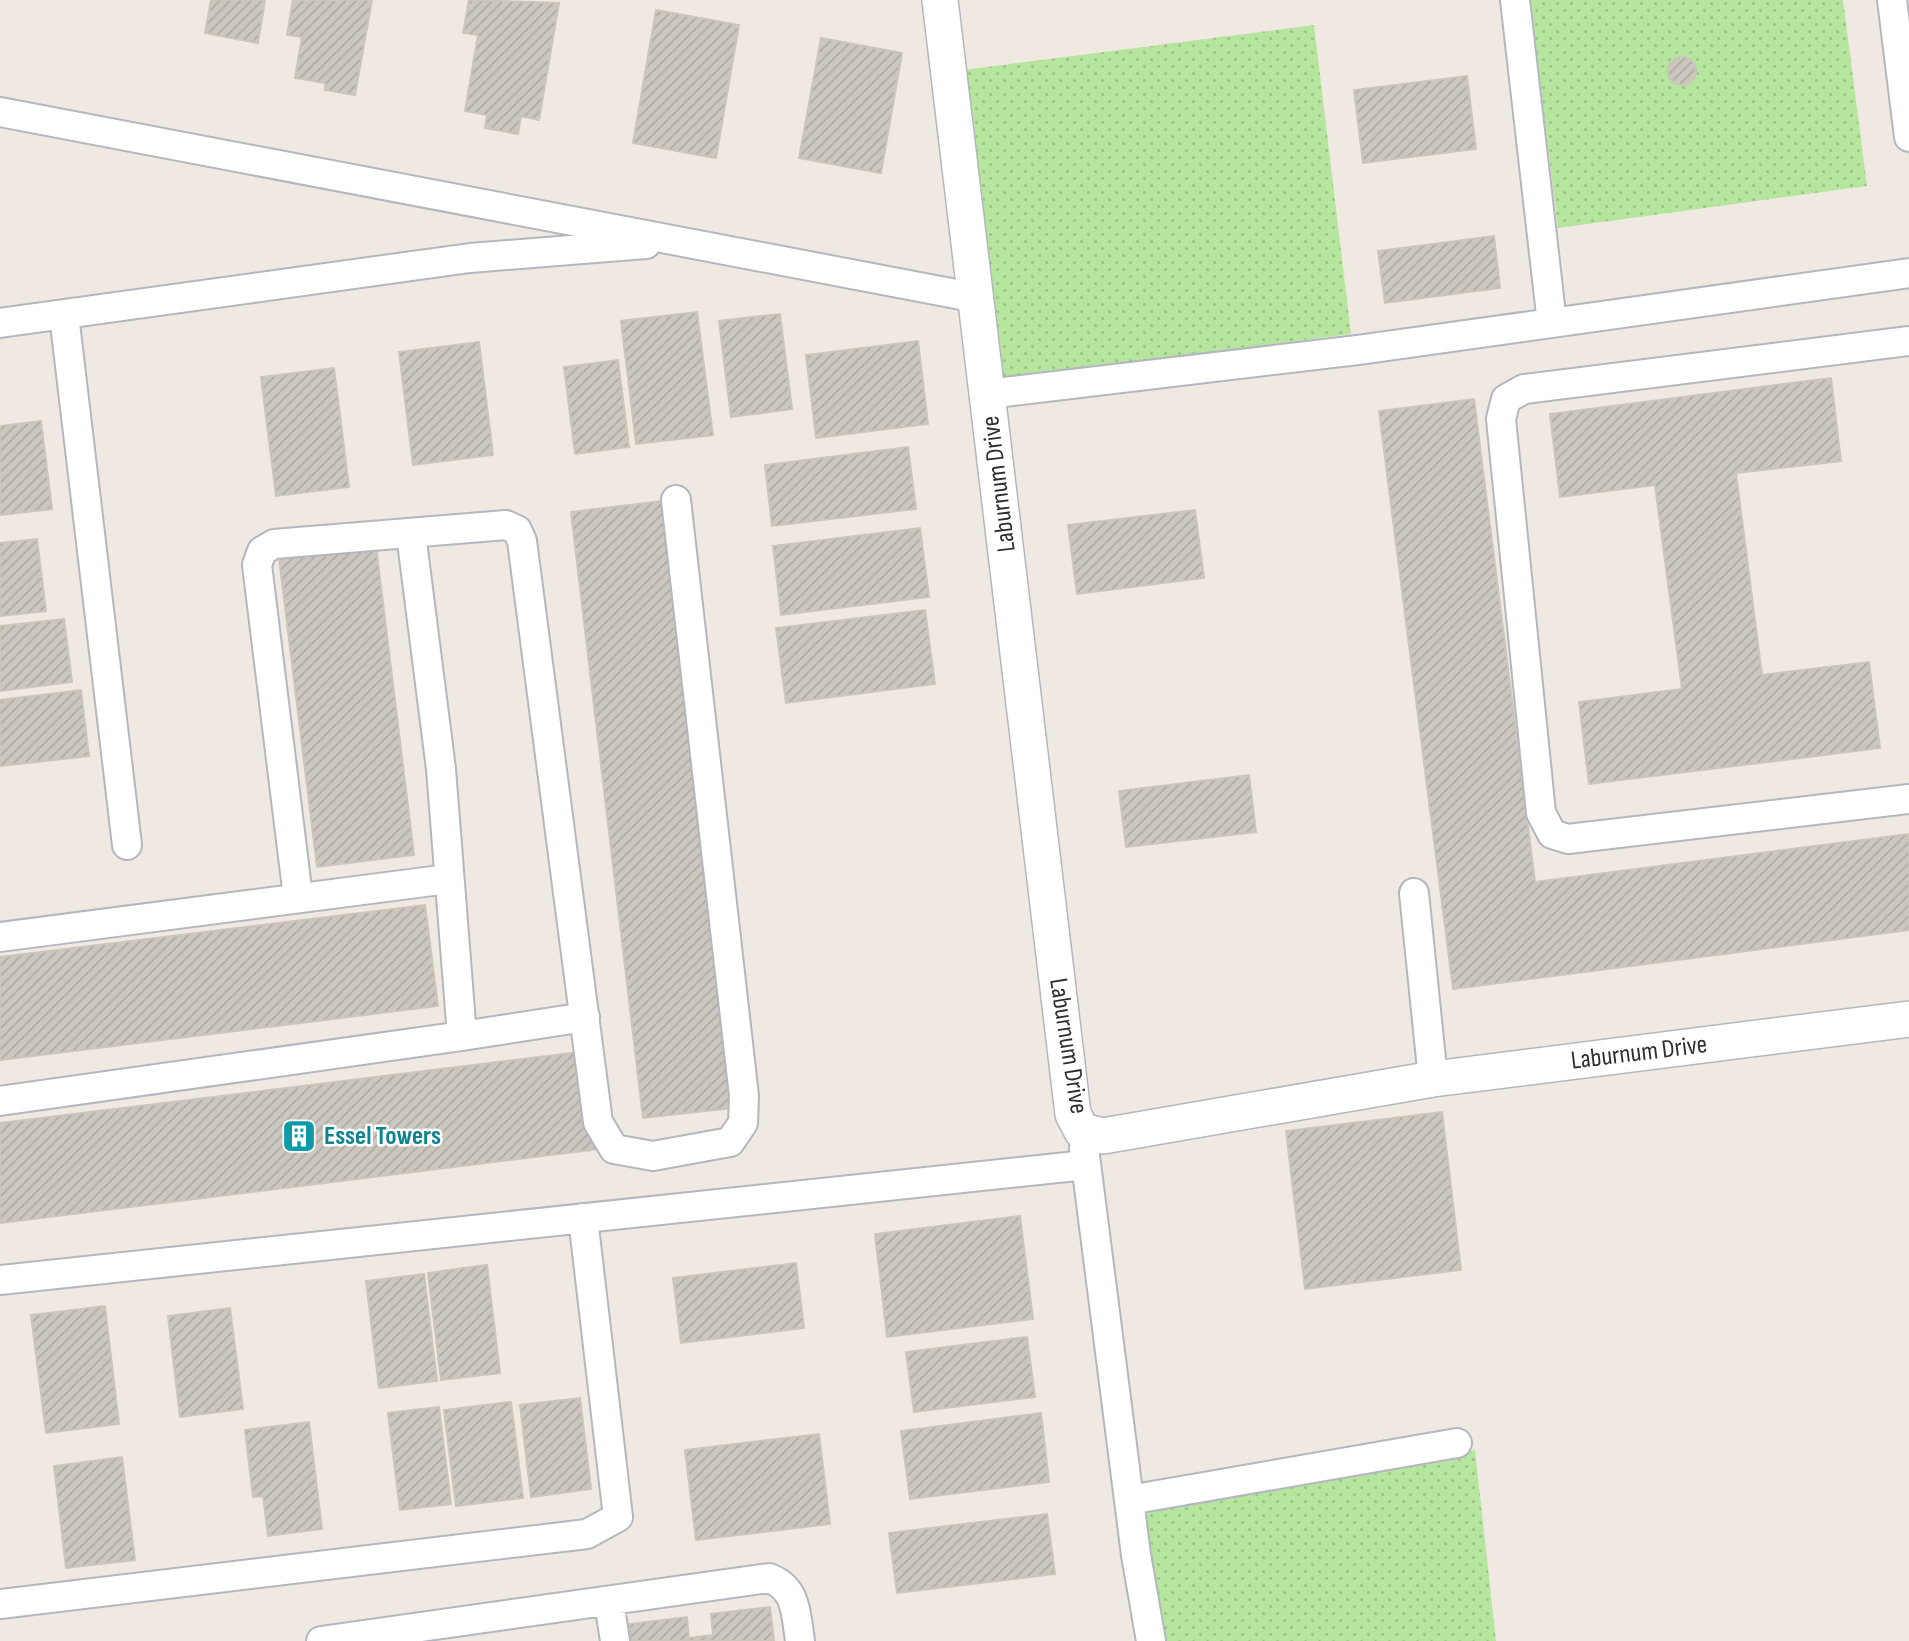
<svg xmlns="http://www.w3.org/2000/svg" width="1909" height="1641" font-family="'Sofia Sans Condensed',sans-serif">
	<defs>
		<pattern id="park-dots" width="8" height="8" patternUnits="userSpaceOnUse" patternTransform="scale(1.75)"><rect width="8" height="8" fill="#b6e59e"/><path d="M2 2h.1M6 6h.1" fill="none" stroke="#9dc588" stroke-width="1.8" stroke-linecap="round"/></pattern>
		<pattern id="building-hatch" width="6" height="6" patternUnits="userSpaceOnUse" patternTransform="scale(1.75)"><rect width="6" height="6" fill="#cbc7bf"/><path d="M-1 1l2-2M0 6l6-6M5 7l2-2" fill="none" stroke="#afaba4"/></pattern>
	</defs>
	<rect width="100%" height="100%" fill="#efe9e1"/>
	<path fill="url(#park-dots)" d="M1530,0H1843L1867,186L1558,228Z
		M1314,25L1351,334L1001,379L963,70Z
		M1475,1450L1496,1641H1165L1142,1508Z"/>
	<path fill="url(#building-hatch)" stroke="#cbc5ba" stroke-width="2" d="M211,0H265L258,43L205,33Z
		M293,0H372L355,95L325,90V83L295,78L302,37L287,35Z
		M469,0L559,3L539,120L521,116L518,134L485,128L487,115L465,111L478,35L463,33Z
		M656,10L739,25L716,158L633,143Z
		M821,38L902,53L881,173L799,158Z
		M1668 71a14 14 0 1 1 28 0a14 14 0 1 1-28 0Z
		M1467,76L1476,149L1363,163L1354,90Z
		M1494,236L1500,288L1385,303L1378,251Z
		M697,312L713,435L636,444L621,321Z
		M780,314L792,409L731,417L719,321Z
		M918,341L928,424L816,438L806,355Z
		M479,342L493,455L413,465L399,352Z
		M618,360L629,447L575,454L564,367Z
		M334,368L349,487L276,496L261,377Z
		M1831,378L1841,461L1736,473L1762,675L1869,662L1880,748L1589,784L1579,702L1682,689L1655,485L1560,497L1550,414Z
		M1474,399L1535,882L1909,834V930L1453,989L1379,411Z
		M41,421L52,509L0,515V426Z
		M908,447L916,509L772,526L765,465Z
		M670,500L741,1107L643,1118L571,512Z
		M1195,510L1204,578L1077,594L1068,525Z
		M920,528L929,597L781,615L773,546Z
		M37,539L46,611L0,616V543Z
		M376,546L414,855L317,867L279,558Z
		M925,610L935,684L786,703L776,628Z
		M64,619L72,682L0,691V626Z
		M81,690L89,756L0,766V700Z
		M1249,775L1256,832L1126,847L1119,791Z
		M425,905L438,1006L0,1060V957Z
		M588,1051L600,1149L0,1223V1123Z
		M1442,1112L1461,1270L1305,1289L1286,1131Z
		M1020,1216L1033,1319L887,1337L875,1234Z
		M796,1263L804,1328L681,1343L673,1278Z
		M487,1265L500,1373L441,1380L428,1273Z
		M424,1274L437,1381L379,1388L366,1281Z
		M105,1306L119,1424L46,1433L31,1315Z
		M230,1308L243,1409L180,1417L168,1316Z
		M1027,1337L1035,1397L914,1412L906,1352Z
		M580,1398L591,1489L531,1497L520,1405Z
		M511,1402L523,1498L456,1506L444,1410Z
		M439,1407L451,1504L400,1510L388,1413Z
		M1041,1413L1049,1482L910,1499L901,1431Z
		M309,1422L322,1529L268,1536L263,1496L253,1497L245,1430Z
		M819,1434L830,1524L696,1540L685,1450Z
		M122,1457L135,1560L66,1568L54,1466Z
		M1047,1514L1055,1574L897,1593L889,1533Z
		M770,1607L774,1641H631L629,1624L687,1617L689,1638L713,1635L711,1614Z"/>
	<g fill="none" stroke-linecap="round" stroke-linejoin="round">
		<g stroke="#b4b7c1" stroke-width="32">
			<path id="minor" d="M1515,0L1552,323
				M1892,0L1909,137
				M0,112L977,298
				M64,315L127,845
				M0,323L470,258L646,244
				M1909,341L1524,389L1506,399L1501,419L1541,813L1552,834L1568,839L1909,799
				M988,394L1358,350L1909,273
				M411,534L441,769L462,1036L585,1017
				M1414,893L1433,1079
				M298,897L257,565L262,551L274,544L506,525L517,530L522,541L598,1122L614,1149L653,1156L730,1142L743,1123L744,1096L676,500
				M0,937L448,879
				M0,1101L462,1036
				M1084,1148L1136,1555L1151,1641
				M0,1280L1086,1165
				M1129,1500L1457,1443
				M609,1601L615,1641
				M0,1604L587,1534L618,1517L583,1218
				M321,1641L769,1578C797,1588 796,1615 800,1641"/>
		</g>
		<g stroke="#b4b7c1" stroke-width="38">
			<path id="tertiary" d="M940,0L1073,1114L1082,1131L1103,1136L1433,1079L1909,1019"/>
		</g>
		<use href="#minor" stroke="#fff" stroke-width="28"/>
		<use href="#tertiary" stroke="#fff" stroke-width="35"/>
	</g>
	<defs>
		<g id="building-square" transform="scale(1.75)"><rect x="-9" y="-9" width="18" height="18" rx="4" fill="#0f9aa8" stroke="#fff"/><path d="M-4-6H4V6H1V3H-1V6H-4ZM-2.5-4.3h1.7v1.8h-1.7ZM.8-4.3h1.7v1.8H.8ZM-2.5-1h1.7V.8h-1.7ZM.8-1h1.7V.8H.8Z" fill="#fff"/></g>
	</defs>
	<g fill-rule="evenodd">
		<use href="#building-square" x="299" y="1136"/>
	</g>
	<g text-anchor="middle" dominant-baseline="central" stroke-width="5" stroke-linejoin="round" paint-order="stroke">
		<g font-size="26" fill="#2e2e2e" stroke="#fff">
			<text transform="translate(999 484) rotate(-97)">Laburnum Drive</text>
			<text transform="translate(1068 1046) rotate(81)">Laburnum Drive</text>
			<text transform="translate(1639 1053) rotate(-7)">Laburnum Drive</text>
		</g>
		<g font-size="26" font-weight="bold" fill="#0d838f" stroke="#fff" text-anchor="start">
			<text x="324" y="1136">Essel Towers</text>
		</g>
	</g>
</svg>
